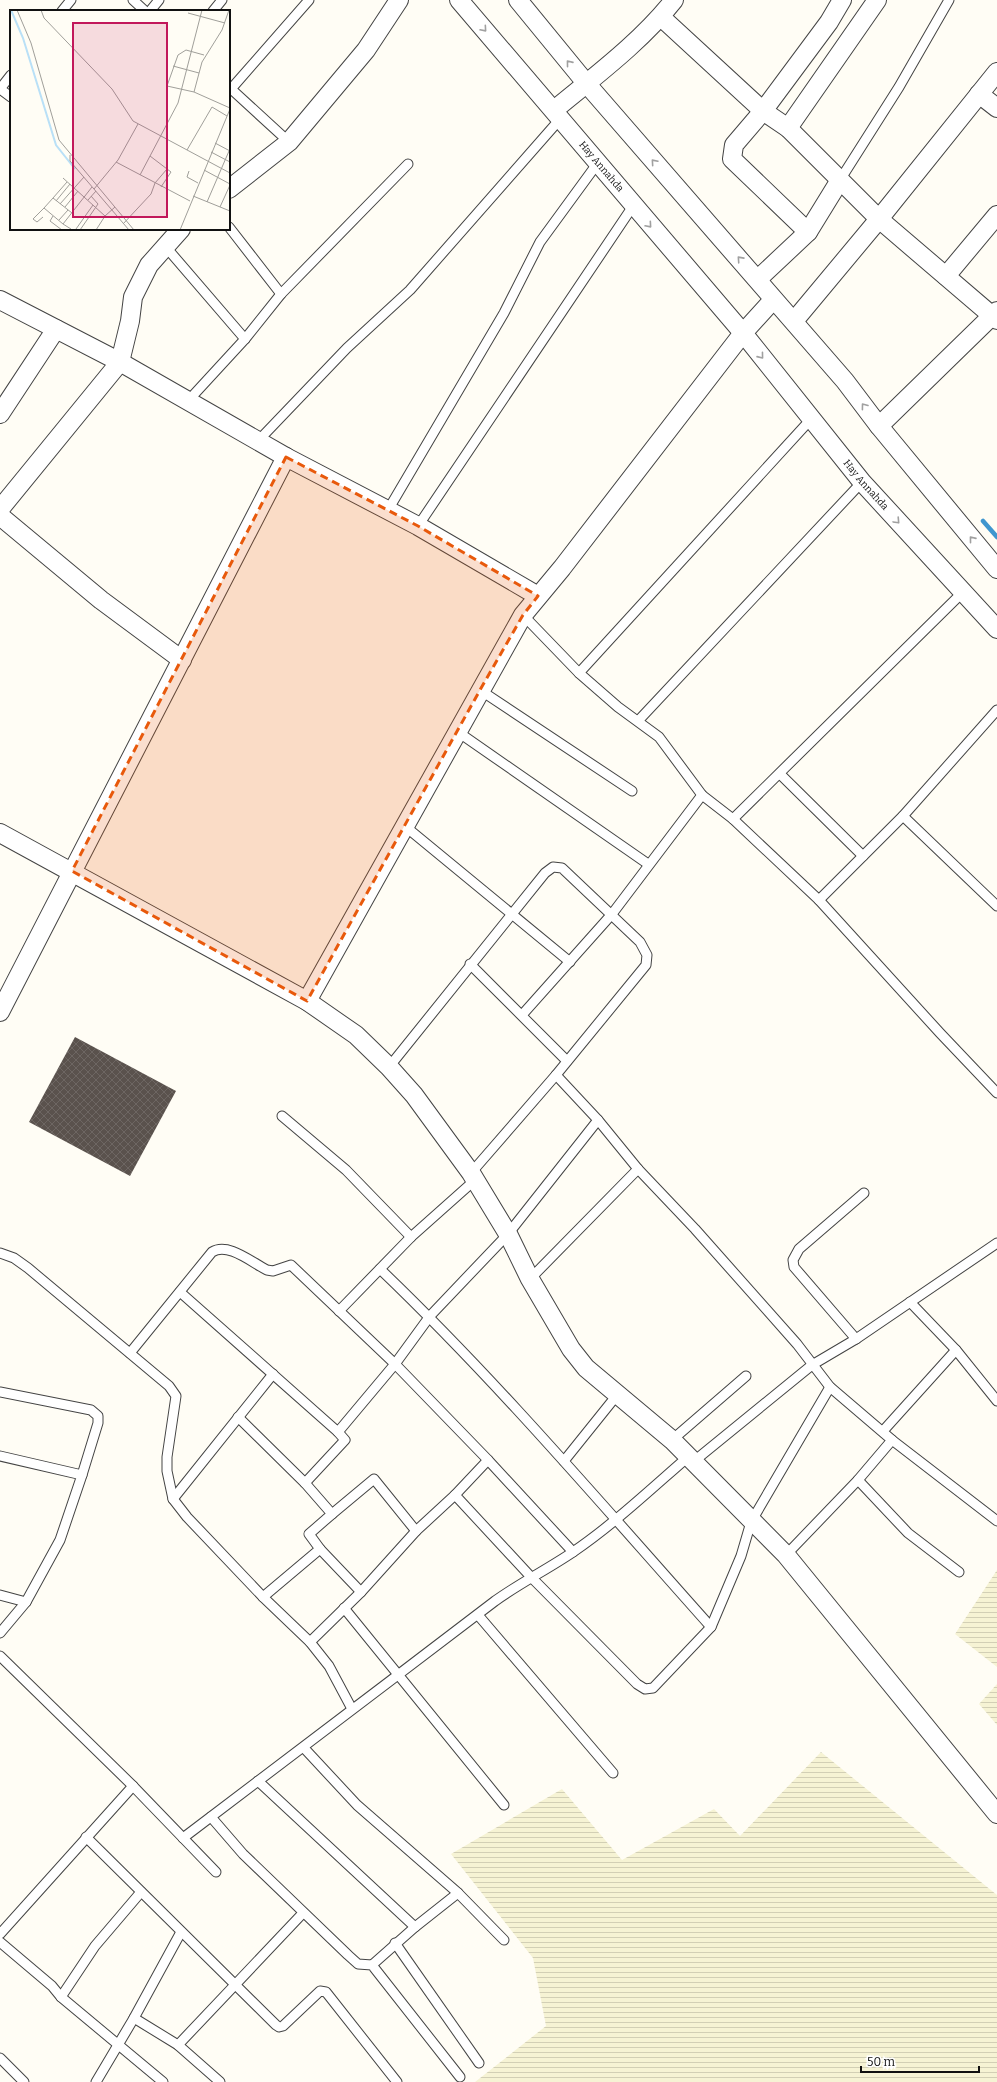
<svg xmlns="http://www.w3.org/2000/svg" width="997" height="2082" font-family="Bitter,serif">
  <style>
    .farmland { fill: url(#farmland-rules) }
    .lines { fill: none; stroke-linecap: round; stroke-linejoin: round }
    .stream { stroke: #3f96cf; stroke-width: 4.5 }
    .building { fill: url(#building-cross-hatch) }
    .service-casing { stroke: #444; stroke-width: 11 }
    .minor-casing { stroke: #444; stroke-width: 20 }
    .service { stroke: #fff; stroke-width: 9 }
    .minor { stroke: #fff; stroke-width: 18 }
    .oneway { stroke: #a0a0a0 }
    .marked { fill: #e8590c; fill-opacity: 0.2; stroke: #e8590c; stroke-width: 3; stroke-dasharray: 8 5; stroke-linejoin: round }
    .labels { text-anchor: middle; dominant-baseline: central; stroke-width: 4; stroke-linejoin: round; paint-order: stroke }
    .street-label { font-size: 10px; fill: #111; stroke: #fff }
    .inset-river { fill: none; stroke: #b9e0f7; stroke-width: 2 }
    .inset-road { fill: none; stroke: #a09f9a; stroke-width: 1 }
    .view { fill: #c2185b; fill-opacity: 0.15; stroke: #c2185b; stroke-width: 2 }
    .inset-edge { fill: none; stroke: #111; stroke-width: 2 }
  </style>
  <defs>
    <pattern id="farmland-rules" width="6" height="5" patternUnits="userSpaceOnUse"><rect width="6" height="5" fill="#f6f3d4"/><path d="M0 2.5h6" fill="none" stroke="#d2cfb5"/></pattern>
    <pattern id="building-cross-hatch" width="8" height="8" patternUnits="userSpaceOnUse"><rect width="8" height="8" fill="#5a524d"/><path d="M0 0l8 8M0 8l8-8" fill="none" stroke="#6d6662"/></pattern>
  </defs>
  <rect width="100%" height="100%" fill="#fffdf5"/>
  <!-- farmland -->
  <g class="farmland">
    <polygon points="997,1570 997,1667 955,1634"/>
    <polygon points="997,1684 997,1725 979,1704"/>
    <polygon points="821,1752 997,1895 997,2082 475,2082 546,2026 533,1958 451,1854 562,1789 622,1860 714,1809 740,1836"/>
  </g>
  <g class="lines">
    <!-- stream -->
    <polyline class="stream" points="983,521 997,537"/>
  </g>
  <!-- building -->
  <polygon class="building" points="75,1037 176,1091 130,1176 29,1122"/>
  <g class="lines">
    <defs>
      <g id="service">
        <polyline points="133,0 145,11"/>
        <polyline points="62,11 71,0"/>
        <polyline points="150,11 159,0"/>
        <polyline points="213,11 222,0"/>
        <polyline points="229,87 289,142"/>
        <polyline points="0,89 11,75"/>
        <polyline points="0,89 11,97"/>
        <polyline points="231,89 309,0"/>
        <polyline points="840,180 899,87 949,0"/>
        <polyline points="229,227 281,294"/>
        <polyline points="165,246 245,339"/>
        <polyline points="187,402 245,339 281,294 408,164"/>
        <polyline points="258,441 347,348 410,290 561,118"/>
        <polyline points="388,510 504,313 540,242 597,164"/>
        <polyline points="418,526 633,206"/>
        <polyline points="523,615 579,673 618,707 659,737 702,795 733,819 819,900 903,816 997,710"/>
        <polyline points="579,673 812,418"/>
        <polyline points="480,690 632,791"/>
        <polyline points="638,721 862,482"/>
        <polyline points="458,732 648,864"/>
        <polyline points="780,774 863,856"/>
        <polyline points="903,816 997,906"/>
        <polyline points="733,819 963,592"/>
        <polyline points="406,827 570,962"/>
        <polyline points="819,900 940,1033 997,1093"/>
        <polyline points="470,964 567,1061"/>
        <polyline points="522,1015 612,914 702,795"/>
        <polyline points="389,1067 545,873 553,867 562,868 640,942 647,955 646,965 556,1075"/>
        <polyline points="282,1116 346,1170 411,1237"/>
        <polyline points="471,1173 556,1075 598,1120 638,1169 695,1229 797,1344 830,1387 892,1440 858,1480 786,1555"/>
        <polyline points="0,1253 14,1258 28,1268 169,1386 176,1396 167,1457 167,1471 173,1499 187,1517 263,1597 310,1642 329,1666 352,1709"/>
        <path d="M380 1269C498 1382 603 1506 711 1627"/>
        <polyline points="530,1279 638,1169"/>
        <polyline points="180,1292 338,1432 395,1364 430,1316 508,1234 598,1120"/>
        <polyline points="910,1302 956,1350 997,1401"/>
        <polyline points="339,1311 411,1237 475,1180"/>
        <polyline points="856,1339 794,1267 793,1260 799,1249 864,1193"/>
        <path d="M130 1353 212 1252C228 1242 251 1262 267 1270L273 1271 291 1265 395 1364 488 1460 573 1552"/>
        <polyline points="0,1392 91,1410 98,1416 98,1423 82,1475"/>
        <polyline points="238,1417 305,1483 345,1440 338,1432"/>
        <polyline points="883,1431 956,1350"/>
        <polyline points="672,1440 746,1376"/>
        <polyline points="892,1440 997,1521"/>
        <polyline points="0,1456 82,1475 60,1540 26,1602 0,1633"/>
        <polyline points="488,1460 455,1495 531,1577 637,1684 645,1689 653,1688 711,1627 741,1556 751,1522 830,1387"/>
        <polyline points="564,1461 617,1395"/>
        <polyline points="693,1462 812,1365 856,1339 997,1243"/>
        <polyline points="858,1480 908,1533 959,1572"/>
        <polyline points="173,1499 273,1374"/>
        <polyline points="332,1514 374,1479 416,1531"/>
        <polyline points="320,1549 361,1592"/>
        <polyline points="0,1595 26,1602"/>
        <polyline points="263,1597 320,1549 309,1534 332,1514 305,1483"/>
        <polyline points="344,1608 504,1805"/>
        <polyline points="478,1615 613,1773"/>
        <polyline points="310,1642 361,1592 416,1531 455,1495"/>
        <polyline points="0,1656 133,1786 0,1934"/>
        <polyline points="304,1748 357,1805 458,1893 504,1940"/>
        <polyline points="258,1781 415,1927"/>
        <polyline points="133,1786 216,1872"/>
        <polyline points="211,1817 243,1854 348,1955 358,1964 372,1965 460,2077"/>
        <polyline points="86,1837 276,2025 279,2027 283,2026 320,1991 326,1992 397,2082"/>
        <path d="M183 1838C287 1760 391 1680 495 1601 520 1583 548 1569 573 1552 614 1524 651 1489 689 1456"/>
        <polyline points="0,1942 52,1986 61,1997 163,2082"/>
        <polyline points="395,1943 479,2063"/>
        <polyline points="372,1965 415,1927 458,1893"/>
        <polyline points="61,1997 95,1946 141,1892"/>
        <polyline points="134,2018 178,2045 220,2082"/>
        <polyline points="178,2045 303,1913"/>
        <polyline points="0,2058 24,2082"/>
        <polyline points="96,2082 134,2018 181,1932"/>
      </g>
      <g id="minor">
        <path id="s1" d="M459 0 743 333 862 482 997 629"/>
        <polyline points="518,0 586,83 845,381 879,426 997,569"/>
        <polyline points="661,17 763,111 788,128 879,219 997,320"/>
        <polyline points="979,94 997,108"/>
        <path d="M554 110C595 76 641 42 674 0"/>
        <polyline points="788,128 877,0"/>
        <polyline points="229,189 289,142 366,50 399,0"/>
        <polyline points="808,232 732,159 734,145 763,111 829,22 842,0"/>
        <polyline points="946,276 997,215"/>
        <polyline points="758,279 808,232 840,180"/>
        <polyline points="0,300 120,362 286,457 418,526 538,596"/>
        <polyline points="794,321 879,219 997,72"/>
        <polyline points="0,414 56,329"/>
        <polyline points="879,426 997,311"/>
        <polyline points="0,509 120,362 130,321 133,297 149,265 181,229"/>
        <polyline points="0,516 101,600 182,660"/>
        <polyline points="0,833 307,1001 356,1035 389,1067 414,1095 471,1173 508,1234 530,1279 571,1349 586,1368 672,1440 786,1555 997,1814"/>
        <polyline points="307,1001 523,615 562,568 743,333 773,300"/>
        <polyline points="0,1012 286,457"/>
      </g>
    </defs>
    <!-- service casing -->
    <use href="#service" class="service-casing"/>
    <!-- minor casing -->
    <use href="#minor" class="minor-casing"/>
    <!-- service -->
    <use href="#service" class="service"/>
    <!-- minor -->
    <use href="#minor" class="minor"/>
  </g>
  <!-- one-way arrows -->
  <defs><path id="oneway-chevron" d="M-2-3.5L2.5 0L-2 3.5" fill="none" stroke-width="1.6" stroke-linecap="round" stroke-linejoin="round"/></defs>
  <g class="oneway">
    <use href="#oneway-chevron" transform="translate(484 29) rotate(49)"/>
    <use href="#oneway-chevron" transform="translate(569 63) rotate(-129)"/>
    <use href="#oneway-chevron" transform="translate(654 162) rotate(-131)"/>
    <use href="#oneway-chevron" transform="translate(649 225) rotate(49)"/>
    <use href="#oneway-chevron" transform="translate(740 259) rotate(-132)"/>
    <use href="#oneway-chevron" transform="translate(761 356) rotate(51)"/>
    <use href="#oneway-chevron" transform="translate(864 406) rotate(-127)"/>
    <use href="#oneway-chevron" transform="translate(897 521) rotate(47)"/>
    <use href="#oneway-chevron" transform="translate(972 539) rotate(-129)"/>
  </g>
  <!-- marked area -->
  <path class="marked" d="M286 457 418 526 538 596 523 615 480 690 307 1001 72 871Z"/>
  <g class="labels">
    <!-- street labels -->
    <g class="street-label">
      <text stroke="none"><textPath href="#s1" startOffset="219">Hay Annahda</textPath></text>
      <text stroke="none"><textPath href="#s1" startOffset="633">Hay Annahda</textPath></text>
    </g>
  </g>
  <!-- overview -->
  <g transform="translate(10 10)">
    <rect width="220" height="220" fill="#fffdf5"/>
    <path class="inset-river" d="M1 0 13 28 46 135 65 159"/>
    <path class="inset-road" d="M7 0 21 33 49 130 124 220M31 0 34 8 102 79 123 111 220 163M178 3 215 13M194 45 176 40 168 45 157 76 184 82 220 98M192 52 212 20 219 0M163 56 189 63M184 82 192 52M205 133 220 141M177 140 202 97 217 106M201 142 220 152M60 145V151L119 220M140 146 161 162 151 177M106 152 180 191M194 160 220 174M179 161 177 167 188 173M130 165 168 93 192 0M53 168 95 206M57 172 43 188 62 203M84 179 108 150 128 114M183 186 220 201M43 188 34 198 53 214M78 190 86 181M46 191 60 174M197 192 219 141M50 194 74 167M55 197 68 181M210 197 220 175M43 206 40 211 52 220M33 207 27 212 23 209 34 198M49 210 58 200M113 214 141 184 145 173 157 159M61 219 53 214 82 177M66 219 83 195M70 220 88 194 81 186M86 220 95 206 105 197M170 220 220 99"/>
    <path class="view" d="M63 13H157V207H63Z"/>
    <rect width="220" height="220" class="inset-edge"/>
  </g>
  <!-- scale -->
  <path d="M861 2066v6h118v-6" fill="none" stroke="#111111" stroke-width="2"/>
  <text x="867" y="2066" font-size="12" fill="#111111" stroke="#ffffff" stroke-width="3" paint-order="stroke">50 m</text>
</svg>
